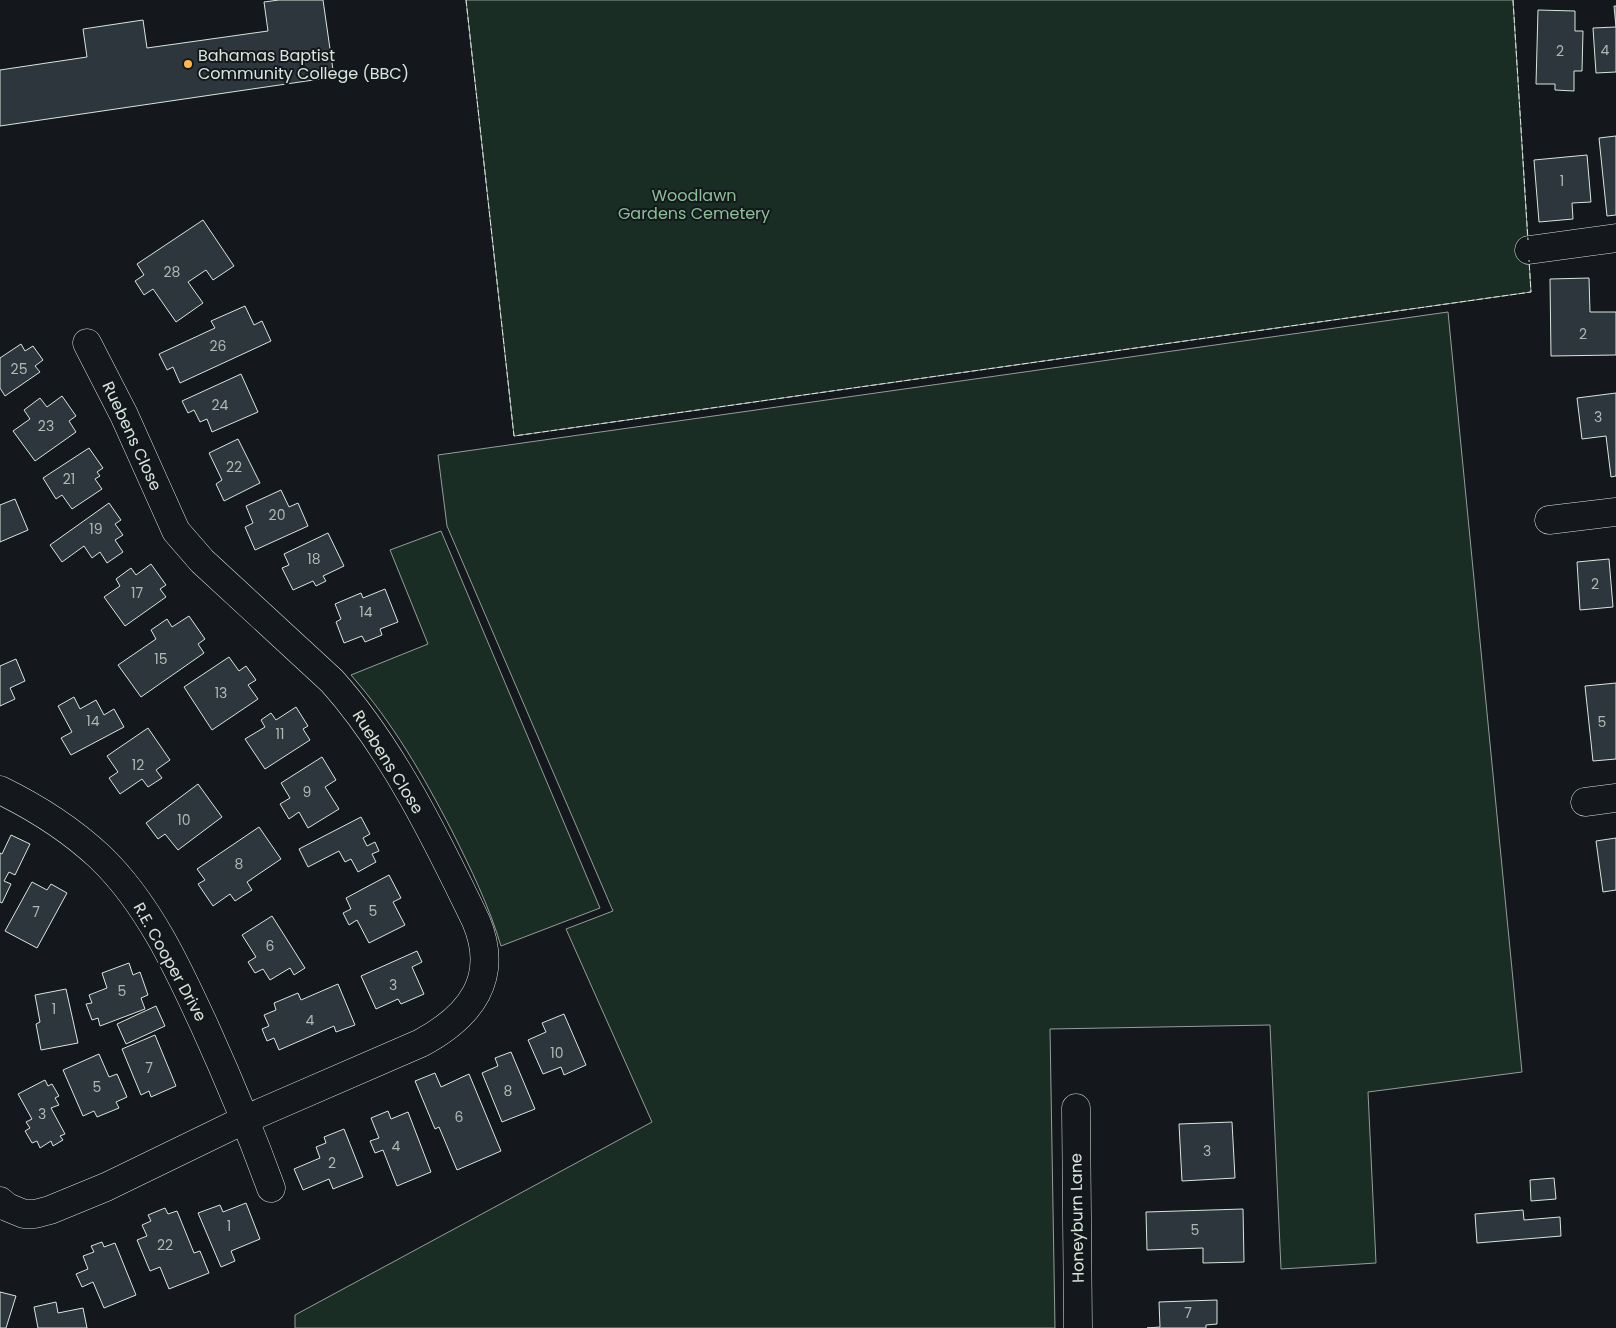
<svg xmlns="http://www.w3.org/2000/svg" width="1616" height="1328" font-family="Poppins,sans-serif">
  <style>
    .green { fill: #1a2d24; stroke: #939e99 }
    .building { fill: #2c363c; stroke: #d8e6dc }
    .lines { fill: none; stroke-linecap: round; stroke-linejoin: round }
    .minor-casing { stroke: #d8e6dc; stroke-width: 29 }
    .minor { stroke: #14181c; stroke-width: 28 }
    .fence { stroke: #d8e6dc; stroke-width: 1; stroke-dasharray: 6 2.5; stroke-linecap: butt }
    .poi-dot { fill: #ffb74d; stroke: #14181c; stroke-width: 2 }
    .labels { text-anchor: middle; dominant-baseline: central; stroke-width: 4; stroke-linejoin: round; paint-order: stroke }
    .number-label { font-size: 14px; fill: #adbab4 }
    .poi-label { font-size: 16px; fill: #d8e6dc; stroke: #14181c; text-anchor: start }
    .park-label { font-size: 16px; fill: #8ac095; stroke: #14181c }
    .street-label { font-size: 16px; fill: #d8e6dc; stroke: #14181c }
  </style>
  <rect width="100%" height="100%" fill="#14181c"/>
  <!-- green -->
  <g class="green">
    <polygon points="466,0 1513,0 1531,292 514,436"/>
    <polygon points="1448,312 1522,1072 1368,1092 1376,1263 1281,1269 1270,1025 1050,1029 1055,1328 295,1328 295,1315 652,1122 566,929 613,911 447,526 438,455"/>
    <path d="M441 531 600 908 501 946C489 906 471 869 452 831 423 775 393 723 351 675L428 644 390 550Z"/>
  </g>
  <!-- building -->
  <g class="building">
    <polygon points="279,0 323,0 334,77 0,126 0,70 87,57 83,29 143,20 147,48 268,31 264,2"/>
    <polygon points="1614,6 1616,6 1616,72 1596,73 1593,28 1616,27"/>
    <polygon points="1538,10 1575,11 1575,31 1583,31 1582,71 1574,71 1574,91 1555,90 1555,84 1536,84"/>
    <polygon points="1616,136 1616,215 1607,216 1599,138"/>
    <polygon points="1587,155 1591,202 1572,203 1573,219 1539,222 1534,160"/>
    <polygon points="203,220 234,266 213,280 206,270 188,282 203,303 176,322 153,289 144,295 135,281 144,275 137,264"/>
    <polygon points="1589,278 1590,312 1616,312 1616,355 1551,356 1550,279"/>
    <polygon points="245,306 254,325 262,321 271,341 180,383 173,367 167,370 159,354 215,328 211,321"/>
    <polygon points="21,344 25,351 33,346 43,360 35,366 40,372 5,396 0,388 0,358"/>
    <polygon points="241,374 258,412 212,432 207,419 200,422 194,410 188,413 182,401"/>
    <polygon points="1616,393 1616,476 1611,477 1606,436 1582,439 1577,398"/>
    <polygon points="62,396 76,416 69,421 76,432 35,461 13,431 30,419 24,410 40,398 47,407"/>
    <polygon points="238,439 260,483 224,501 216,484 222,480 209,453"/>
    <polygon points="89,448 103,468 97,472 100,476 95,479 102,489 72,509 62,495 56,499 43,478"/>
    <polygon points="281,490 289,507 298,503 308,526 255,550 245,527 253,523 246,506"/>
    <polygon points="15,499 28,530 0,542 0,505"/>
    <polygon points="109,503 121,520 115,524 123,535 115,540 123,552 107,563 100,552 92,558 84,546 62,562 50,545"/>
    <polygon points="328,533 344,566 323,576 326,581 316,586 313,581 293,590 282,568 289,565 284,554"/>
    <polygon points="1609,559 1613,607 1580,610 1577,562"/>
    <polygon points="151,564 166,585 160,589 166,597 125,626 104,597 120,586 116,579 131,568 136,575"/>
    <polygon points="385,589 398,622 380,629 382,635 365,642 362,636 344,643 336,622 341,619 335,604 361,593 363,598"/>
    <polygon points="189,616 205,639 198,644 204,653 141,697 118,665 156,639 151,630 167,619 172,627"/>
    <polygon points="229,657 239,671 246,666 256,680 248,685 258,699 212,730 184,687"/>
    <polygon points="16,659 25,681 10,688 15,699 0,706 0,666"/>
    <polygon points="1616,683 1616,759 1593,761 1585,686"/>
    <polygon points="74,697 80,709 96,700 104,715 114,709 124,727 71,755 61,738 72,732 58,706"/>
    <polygon points="296,707 308,726 303,729 310,740 265,769 245,739 265,727 261,720 271,713 276,720"/>
    <polygon points="148,728 170,760 156,770 162,778 148,787 142,779 120,794 109,778 118,772 107,756"/>
    <polygon points="322,757 336,780 325,787 339,809 308,828 299,812 289,819 280,804 290,798 281,783"/>
    <polygon points="198,784 222,817 178,850 165,834 158,839 146,823"/>
    <polygon points="361,817 370,834 363,838 367,846 375,842 379,851 372,854 376,862 358,872 351,859 345,862 339,851 308,867 299,849"/>
    <polygon points="259,827 281,859 247,882 252,890 235,901 230,894 213,906 198,884 205,880 197,869"/>
    <polygon points="11,835 30,844 15,875 9,872 4,881 11,884 2,903 0,902 0,853 2,854"/>
    <polygon points="1616,838 1616,890 1603,892 1596,841"/>
    <polygon points="389,875 401,898 393,902 405,925 369,943 357,920 349,925 343,913 351,909 346,898"/>
    <polygon points="32,882 47,890 51,884 67,893 37,948 5,931"/>
    <polygon points="272,916 305,968 294,975 290,968 270,980 263,969 255,973 248,962 256,957 242,935"/>
    <polygon points="417,951 422,962 412,967 424,994 401,1004 398,999 376,1009 361,976"/>
    <polygon points="129,963 133,975 140,972 148,995 141,998 145,1009 100,1026 98,1018 92,1020 86,1004 92,1003 89,995 107,988 102,973"/>
    <polygon points="338,984 355,1025 336,1032 334,1026 279,1050 274,1038 267,1041 262,1029 269,1026 264,1015 276,1010 274,1003 298,993 301,1000"/>
    <polygon points="66,989 78,1043 41,1050 36,1024 40,1022 35,995"/>
    <polygon points="156,1006 165,1026 126,1044 117,1024"/>
    <polygon points="564,1014 586,1065 564,1075 561,1067 543,1074 528,1040 546,1032 542,1023"/>
    <polygon points="155,1035 176,1086 151,1097 149,1091 141,1095 122,1049"/>
    <polygon points="511,1052 535,1109 502,1122 482,1073 498,1066 495,1058"/>
    <polygon points="99,1054 109,1077 117,1074 127,1097 116,1102 119,1108 97,1117 94,1111 83,1116 63,1070"/>
    <polygon points="435,1073 441,1087 469,1074 501,1151 457,1170 439,1127 435,1129 415,1081"/>
    <polygon points="45,1080 48,1086 52,1084 59,1096 55,1098 59,1105 51,1108 65,1134 60,1136 63,1140 53,1146 51,1141 40,1148 37,1141 32,1143 25,1131 30,1128 26,1122 32,1119 18,1094"/>
    <polygon points="388,1111 391,1119 408,1112 431,1172 397,1186 383,1150 375,1153 370,1141 379,1138 371,1118"/>
    <polygon points="1232,1122 1235,1178 1182,1181 1179,1124"/>
    <polygon points="344,1129 363,1177 333,1189 329,1179 303,1190 294,1169 320,1158 316,1147 326,1143 324,1137"/>
    <polygon points="1554,1178 1556,1199 1531,1201 1530,1180"/>
    <polygon points="246,1203 260,1239 231,1251 235,1261 221,1267 198,1213 220,1205 223,1212"/>
    <polygon points="165,1208 168,1214 177,1211 194,1253 200,1251 209,1273 169,1289 160,1267 150,1271 137,1240 147,1236 142,1225 151,1221 148,1215"/>
    <polygon points="1243,1209 1244,1262 1203,1263 1203,1248 1147,1250 1146,1212"/>
    <polygon points="1523,1210 1524,1220 1560,1217 1561,1236 1477,1243 1475,1214"/>
    <polygon points="102,1242 104,1247 115,1243 136,1295 104,1308 93,1282 82,1287 76,1274 88,1269 83,1256 94,1252 91,1246"/>
    <polygon points="0,1292 16,1296 6,1328 0,1328"/>
    <polygon points="1217,1300 1217,1324 1206,1325 1206,1328 1147,1328 1160,1327 1159,1302"/>
    <polygon points="56,1302 58,1313 83,1308 87,1328 38,1328 34,1307"/>
  </g>
  <g class="lines">
    <defs>
      <g id="minor">
        <polyline points="1529,250 1616,238"/>
        <polyline points="1549,520 1616,512"/>
        <path d="M0 790C37 808 70 829 100 857 148 903 178 968 205 1027 229 1080 251 1133 271 1188"/>
        <polyline points="1585,802 1616,798"/>
        <polyline points="1076,1108 1078,1328"/>
        <path d="M0 1201 7 1207 24 1214H35L50 1210 106 1187 246 1119 421 1043C471 1016 500 978 476 921 437 840 392 748 332 681L202 561 176 531 124 415 87 343"/>
      </g>
    </defs>
    <!-- minor casing -->
    <use href="#minor" class="minor-casing"/>
    <!-- minor -->
    <use href="#minor" class="minor"/>
    <!-- fence -->
    <g class="fence">
      <polyline points="466,0 514,436 1531,292 1529,260"/>
      <polyline points="1513,0 1528,240"/>
    </g>
  </g>
  <!-- markers -->
  <circle class="poi-dot" cx="188" cy="64" r="5"/>
  <g class="labels">
    <!-- number labels -->
    <g class="number-label">
      <text x="1605" y="50">4</text>
      <text x="1560" y="51">2</text>
      <text x="1562" y="181">1</text>
      <text x="172" y="272">28</text>
      <text x="1583" y="334">2</text>
      <text x="218" y="346">26</text>
      <text x="19" y="369">25</text>
      <text x="220" y="405">24</text>
      <text x="1598" y="417">3</text>
      <text x="46" y="426">23</text>
      <text x="234" y="467">22</text>
      <text x="69" y="479">21</text>
      <text x="277" y="515">20</text>
      <text x="96" y="529">19</text>
      <text x="314" y="559">18</text>
      <text x="1595" y="584">2</text>
      <text x="137" y="593">17</text>
      <text x="366" y="612">14</text>
      <text x="161" y="659">15</text>
      <text x="221" y="693">13</text>
      <text x="93" y="721">14</text>
      <text x="1602" y="722">5</text>
      <text x="280" y="734">11</text>
      <text x="138" y="765">12</text>
      <text x="307" y="792">9</text>
      <text x="184" y="820">10</text>
      <text x="239" y="864">8</text>
      <text x="373" y="911">5</text>
      <text x="36" y="912">7</text>
      <text x="270" y="946">6</text>
      <text x="393" y="985">3</text>
      <text x="122" y="991">5</text>
      <text x="54" y="1009">1</text>
      <text x="310" y="1020">4</text>
      <text x="557" y="1053">10</text>
      <text x="149" y="1068">7</text>
      <text x="97" y="1087">5</text>
      <text x="508" y="1091">8</text>
      <text x="42" y="1114">3</text>
      <text x="459" y="1117">6</text>
      <text x="396" y="1146">4</text>
      <text x="1207" y="1151">3</text>
      <text x="332" y="1163">2</text>
      <text x="229" y="1226">1</text>
      <text x="1195" y="1230">5</text>
      <text x="165" y="1245">22</text>
      <text x="1188" y="1313">7</text>
    </g>
    <!-- poi labels -->
    <g class="poi-label">
      <text x="198" y="55">Bahamas Baptist<tspan x="198" dy="18">Community College (BBC)</tspan></text>
    </g>
    <!-- park labels -->
    <g class="park-label">
      <text x="694" y="195">Woodlawn<tspan x="694" dy="18">Gardens Cemetery</tspan></text>
    </g>
    <!-- street labels -->
    <g class="street-label">
      <text transform="translate(132 436) rotate(65)">Ruebens Close</text>
      <text transform="translate(388 762) rotate(58)">Ruebens Close</text>
      <text transform="translate(170 962) rotate(61)">R.E. Cooper Drive</text>
      <text transform="translate(1077 1218) rotate(-91)">Honeyburn Lane</text>
    </g>
  </g>
</svg>
